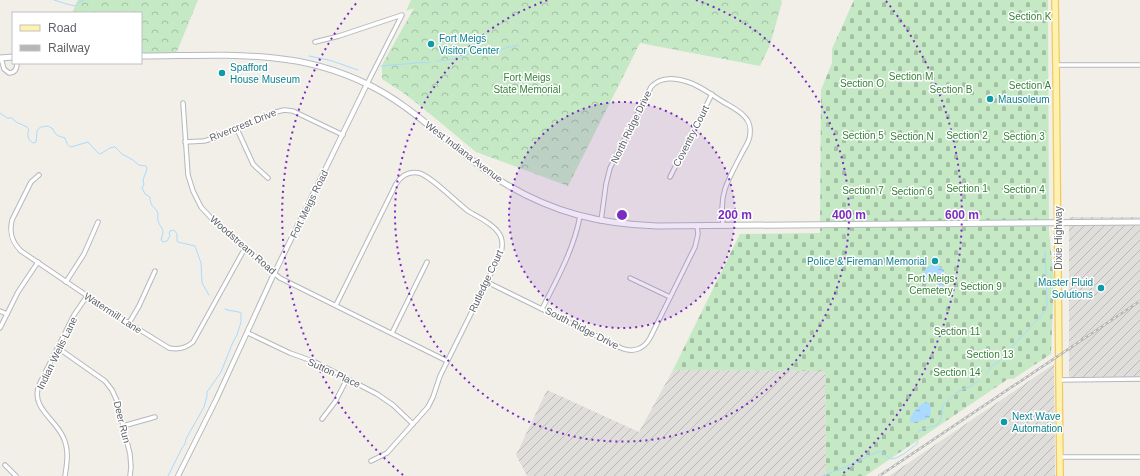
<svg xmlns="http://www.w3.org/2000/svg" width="1140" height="476" font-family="Helvetica,sans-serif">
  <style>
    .industrial { fill: url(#industrial-furrows) }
    .forest { fill: url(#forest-crowns) }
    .cemetery { fill: url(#cemetery-stones) }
    .water { fill: url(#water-ripples) }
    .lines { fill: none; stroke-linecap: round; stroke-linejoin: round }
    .stream { stroke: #aadaff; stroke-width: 1 }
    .minor-casing { stroke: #b5b8bc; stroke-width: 5.5 }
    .tertiary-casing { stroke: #b5b8bc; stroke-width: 6 }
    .secondary-casing { stroke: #b6babf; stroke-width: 7 }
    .primary-casing { stroke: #f2c960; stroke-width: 8 }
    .minor { stroke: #fff; stroke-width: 3.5 }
    .tertiary { stroke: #fff; stroke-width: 4 }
    .secondary { stroke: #fff; stroke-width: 5 }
    .primary { stroke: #fff2af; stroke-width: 5.5 }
    .rail-casing { stroke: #b6b7b8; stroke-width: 2.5 }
    .rail { stroke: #fff; stroke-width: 1; stroke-dasharray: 3; stroke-linecap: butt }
    .ring { fill: none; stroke: #7b2cbf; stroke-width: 2; stroke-dasharray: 2 4 }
    .culture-dot { fill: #0f9aa8; stroke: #fff; stroke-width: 1.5 }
    .labels { text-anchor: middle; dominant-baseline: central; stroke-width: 3; stroke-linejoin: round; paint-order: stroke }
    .park-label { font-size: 10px; fill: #348238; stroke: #fff }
    .culture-label { font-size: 10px; fill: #0d838f; stroke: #fff; text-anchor: start }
    .street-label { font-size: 10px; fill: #5f6368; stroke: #fff }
    .centre { fill: #7b2cbf; stroke: #fff; stroke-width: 2 }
    .ring-label { font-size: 12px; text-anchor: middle; font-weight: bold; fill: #7b2cbf; stroke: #fff; stroke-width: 3; stroke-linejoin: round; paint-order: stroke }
  </style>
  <defs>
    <pattern id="industrial-furrows" width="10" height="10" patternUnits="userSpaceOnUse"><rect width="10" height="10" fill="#e0deda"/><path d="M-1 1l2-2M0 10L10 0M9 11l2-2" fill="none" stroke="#b9b8b5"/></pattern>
    <pattern id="forest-crowns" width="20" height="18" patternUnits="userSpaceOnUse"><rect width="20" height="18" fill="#c5e8c5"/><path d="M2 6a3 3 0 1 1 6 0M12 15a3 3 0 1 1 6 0" fill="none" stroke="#a3c0a4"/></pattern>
    <pattern id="cemetery-stones" width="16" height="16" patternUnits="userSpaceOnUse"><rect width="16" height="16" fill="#c5e8c5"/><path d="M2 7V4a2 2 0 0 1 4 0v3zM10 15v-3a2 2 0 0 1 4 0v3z" fill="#a3c0a4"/></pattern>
    <pattern id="water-ripples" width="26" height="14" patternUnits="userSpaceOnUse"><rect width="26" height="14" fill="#aadaff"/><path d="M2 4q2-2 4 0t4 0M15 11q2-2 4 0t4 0" fill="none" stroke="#8eb4d2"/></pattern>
  </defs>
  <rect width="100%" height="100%" fill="#f1efe8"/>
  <!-- industrial -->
  <g class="industrial">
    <rect x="1069" y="217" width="71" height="165"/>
    <polygon points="1054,364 1055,476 889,476"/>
    <polygon points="673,370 825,371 826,476 527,476 516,455 547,390 639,432"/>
  </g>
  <!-- forest -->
  <g class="forest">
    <polygon points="78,0 198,0 175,56 141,56 141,13 72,13"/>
    <polygon points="411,0 781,0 782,2 770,45 760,66 640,43 568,186 476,152 418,104 402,92 382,79 382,65 414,8 406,11"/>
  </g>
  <!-- cemetery -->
  <polygon class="cemetery" points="854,0 1048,0 1049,232 1054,279 1051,354 1013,379 1008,379 865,476 826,476 825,371 673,370 740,234 820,233 821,90 832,63 832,49"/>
  <!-- water -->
  <g class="water">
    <path d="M931 265 939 266 944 270C945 277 945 285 941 290L940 289 938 283C935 282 931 283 928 282 918 279 924 268 931 265Z"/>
    <path d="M925 402 929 403 931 408 930 417C925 420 916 423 910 422 910 414 918 406 925 402Z"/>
  </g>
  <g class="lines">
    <!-- stream -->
    <g class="stream">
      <path d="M54 0C61 2 69 5 75 6L79 2 84 0"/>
      <polyline points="309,56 329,60 358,70"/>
      <polyline points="437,61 455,59 469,54 494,51 518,45"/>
      <polyline points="381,66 429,62"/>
      <path d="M0 113 7 118H12L16 122 27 127 29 130C26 135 29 142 34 143L36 142C38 131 34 127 48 126L53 129C55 136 59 136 65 138 66 142 67 145 71 147L88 142 98 153 100 154C106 151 109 147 115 147L122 154 133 160 139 165 146 166 147 169 143 180 144 184 142 188 145 194 150 197C150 205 153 206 157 211 159 215 157 218 158 221 162 231 165 228 161 240L163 242 167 241 170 236 169 234 170 231 174 230 177 234V241L178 242 195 246 201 263 202 283 209 295"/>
      <polyline points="986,374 993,365 997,363 1041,316 1046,309 1047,304 1045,251"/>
      <path d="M918 432C925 425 938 430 941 418 943 413 941 409 943 405L959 391 971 386 980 380"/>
      <path d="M168 476 182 448 185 444 186 439 191 430 204 407 207 396V392L221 372 233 342 237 335 241 322V313C236 310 230 312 225 309"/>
      <path d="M822 476 843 468 879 451C884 452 885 455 889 458 896 462 911 448 917 444L918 441"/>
    </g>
    <defs>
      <g id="minor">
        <polyline points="315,42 339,36 402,15 367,84"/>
        <path d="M1 58 4 69 9 73C15 73 17 69 17 63"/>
        <polyline points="1056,65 1140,65"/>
        <polyline points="183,103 188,175 193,191 201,207 213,220 270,270 280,278 447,361"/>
        <polyline points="237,129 253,164 257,168 268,178"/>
        <polyline points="185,142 204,141 218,137 276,112 284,110 293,111 343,135"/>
        <path d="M39 175 31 182 12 220C9 233 12 242 21 251L111 312 169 348C178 350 186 348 193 342L245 248"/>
        <polyline points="670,177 712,94"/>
        <path d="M601 221 606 184 610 168 651 87C661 76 675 78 688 82 701 86 713 96 725 103 732 107 740 111 745 117 749 121 751 128 750 134 750 141 745 147 742 153 736 165 729 177 725 189 721 201 722 213 723 226"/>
        <polyline points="630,278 670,297"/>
        <polyline points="66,282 84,254 98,222"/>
        <path d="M487 282 621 348C633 353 644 349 650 338L695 247 698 234 697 226"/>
        <path d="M336 305 396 184C401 176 409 171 419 173 431 176 456 202 468 211 478 217 492 223 498 232 503 238 503 245 501 253L440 376 433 397 428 407 387 453 371 461"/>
        <path d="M542 309C557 279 574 249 580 216"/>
        <polyline points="0,311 7,314"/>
        <polyline points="129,323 139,306 155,271"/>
        <polyline points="0,328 18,292 38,262"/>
        <polyline points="248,333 290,353 315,362 377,394 393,405 413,424"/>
        <polyline points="392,333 427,262"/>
        <polyline points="58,348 105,381 112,390 117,401 130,454 131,467 130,476"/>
        <polyline points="1059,380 1140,379"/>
        <polyline points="322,419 335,402 347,379"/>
        <polyline points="123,426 155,417"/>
        <polyline points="1060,457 1140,457"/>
        <polyline points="5,465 16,476"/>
        <path d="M65 476C67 463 69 451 64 439 57 420 30 408 39 385L74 315 87 296"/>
      </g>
      <polyline id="tertiary" points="178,476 216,400 272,278 367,84"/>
      <g id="secondary">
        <path d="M141 56C185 56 230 53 274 58 306 61 338 70 367 84 401 100 429 126 458 149 473 161 488 173 504 183 554 213 600 224 657 226L1140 222"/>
        <polyline points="0,58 13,57"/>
      </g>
      <polyline id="primary" points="1055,0 1056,65 1060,476"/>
    </defs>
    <!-- minor casing -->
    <use href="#minor" class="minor-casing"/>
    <!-- tertiary casing -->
    <use href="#tertiary" class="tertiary-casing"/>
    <!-- secondary casing -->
    <use href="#secondary" class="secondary-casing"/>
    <!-- primary casing -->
    <use href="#primary" class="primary-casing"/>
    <!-- minor -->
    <use href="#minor" class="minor"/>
    <!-- tertiary -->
    <use href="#tertiary" class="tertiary"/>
    <!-- secondary -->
    <use href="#secondary" class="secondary"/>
    <!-- primary -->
    <use href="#primary" class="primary"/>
    <defs>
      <polyline id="rail" points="879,476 1140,301"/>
    </defs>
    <!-- rail casing -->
    <use href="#rail" class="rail-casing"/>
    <!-- rail -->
    <use href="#rail" class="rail"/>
  </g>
  <!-- distance rings -->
  <circle cx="622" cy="215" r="113" fill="#7b2cbf" fill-opacity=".12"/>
  <g class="ring">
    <circle cx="622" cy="215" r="113"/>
    <path d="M696 0A227 227 0 1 1 548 0"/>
    <path d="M403 475A340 340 0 0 1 358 1M886 1A340 340 0 0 1 841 475"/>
  </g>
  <!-- markers -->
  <g class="culture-dot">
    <circle cx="431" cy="44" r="4"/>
    <circle cx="222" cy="73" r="4"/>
    <circle cx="990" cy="99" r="4"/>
    <circle cx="935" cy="261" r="4"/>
    <circle cx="1101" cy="288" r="4"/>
    <circle cx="1004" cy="422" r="4"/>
  </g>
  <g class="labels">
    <!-- park labels -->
    <g class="park-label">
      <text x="1030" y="16">Section K</text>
      <text x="911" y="76">Section M</text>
      <text x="527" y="77">Fort Meigs<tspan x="527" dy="12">State Memorial</tspan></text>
      <text x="862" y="83">Section O</text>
      <text x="1030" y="85">Section A</text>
      <text x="951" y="89">Section B</text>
      <text x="863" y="135">Section 5</text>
      <text x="967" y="135">Section 2</text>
      <text x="912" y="136">Section N</text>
      <text x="1024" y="136">Section 3</text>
      <text x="967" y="188">Section 1</text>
      <text x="1024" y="189">Section 4</text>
      <text x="863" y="190">Section 7</text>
      <text x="912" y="191">Section 6</text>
      <text x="931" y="278">Fort Meigs<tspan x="931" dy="12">Cemetery</tspan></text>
      <text x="981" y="286">Section 9</text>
      <text x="957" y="331">Section 11</text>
      <text x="990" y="354">Section 13</text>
      <text x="957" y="372">Section 14</text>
    </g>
    <!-- culture labels -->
    <g class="culture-label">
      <text x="439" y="38">Fort Meigs<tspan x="439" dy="12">Visitor Center</tspan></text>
      <text x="230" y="67">Spafford<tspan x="230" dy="12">House Museum</tspan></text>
      <text x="998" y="99">Mausoleum</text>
      <text x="927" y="261" text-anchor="end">Police &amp; Fireman Memorial</text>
      <text x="1093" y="282" text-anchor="end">Master Fluid<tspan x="1093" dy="12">Solutions</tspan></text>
      <text x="1012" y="416">Next Wave<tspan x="1012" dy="12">Automation</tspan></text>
    </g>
    <!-- street labels -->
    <g class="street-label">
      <text transform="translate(243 125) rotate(-22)">Rivercrest Drive</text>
      <text transform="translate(631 127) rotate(-64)">North Ridge Drive</text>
      <text transform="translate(691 136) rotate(-63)">Coventry Court</text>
      <text transform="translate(464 152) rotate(37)">West Indiana Avenue</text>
      <text transform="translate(309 204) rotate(-64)">Fort Meigs Road</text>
      <text transform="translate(1058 238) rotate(-90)">Dixie Highway</text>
      <text transform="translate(243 245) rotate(41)">Woodstream Road</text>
      <text transform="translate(486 281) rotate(-65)">Rutledge Court</text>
      <text transform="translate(113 313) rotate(33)">Watermill Lane</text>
      <text transform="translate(582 328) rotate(27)">South Ridge Drive</text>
      <text transform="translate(57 353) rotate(-64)">Indian Wells Lane</text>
      <text transform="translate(334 373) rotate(25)">Sutton Place</text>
      <text transform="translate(122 422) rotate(76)">Deer Run</text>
    </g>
  </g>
  <circle cx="622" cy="215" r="6" class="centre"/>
  <g class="ring-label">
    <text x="735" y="219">200 m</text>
    <text x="849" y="219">400 m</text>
    <text x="962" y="219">600 m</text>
  </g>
  <!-- legend -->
  <rect x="12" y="12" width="130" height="52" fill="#ffffff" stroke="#bfc1c3"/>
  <rect x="20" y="25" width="20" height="6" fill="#fff2af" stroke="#bfc1c3"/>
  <text x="48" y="32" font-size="12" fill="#5f6368">Road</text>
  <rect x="20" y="45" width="20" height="6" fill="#b6b7b8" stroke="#bfc1c3"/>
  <text x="48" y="52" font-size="12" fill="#5f6368">Railway</text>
</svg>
